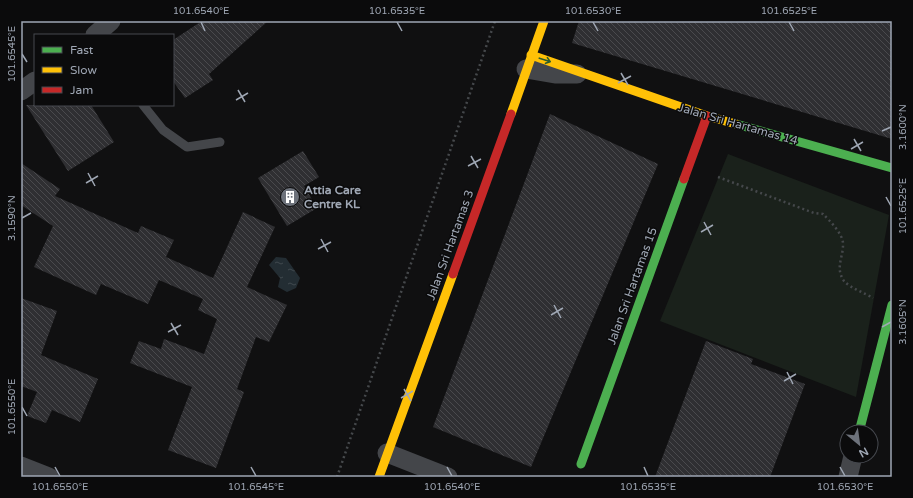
<svg xmlns="http://www.w3.org/2000/svg" width="913" height="498" font-family="'Varela Round',sans-serif">
  <style>
    .park { fill: #1a211b }
    .water { fill: url(#water-ripples) }
    .building { fill: url(#building-back-hatch) }
    .lines { fill: none; stroke-linecap: round; stroke-linejoin: round }
    .path { stroke: #45484b; stroke-width: 2.5; stroke-dasharray: 2 3; stroke-linecap: butt }
    .lane { stroke: #44464a; stroke-width: 9 }
    .street { stroke: #44464a; stroke-width: 19 }
    .fast { stroke: #4caf50; stroke-width: 9 }
    .slow { stroke: #ffc107; stroke-width: 9 }
    .jam { stroke: #c62828; stroke-width: 9 }
    .oneway { stroke: #2c5d2e }
    .ticks { fill: none; stroke: #9fa7b4; stroke-width: 1.5 }
    .labels { text-anchor: middle; dominant-baseline: central; stroke-width: 3; stroke-linejoin: round; paint-order: stroke }
    .street-label { font-size: 12px; fill: #9fa7b4; stroke: #0b0b0c }
    .poi-label { font-size: 12px; font-weight: bold; fill: #9fa7b4; stroke: #0b0b0c; text-anchor: start }
    .neatline { fill: none; stroke: #9fa7b4; stroke-width: 1.5 }
    .ticks-label { font-size: 10px; text-anchor: middle; fill: #9fa7b4 }
  </style>
  <defs>
    <pattern id="water-ripples" width="26" height="14" patternUnits="userSpaceOnUse"><rect width="26" height="14" fill="#232d33"/><path d="M2 4q2-2 4 0t4 0M15 11q2-2 4 0t4 0" fill="none" stroke="#40494e"/></pattern>
    <pattern id="building-back-hatch" width="6" height="6" patternUnits="userSpaceOnUse"><rect width="6" height="6" fill="#2f2f32"/><path d="M-1 5l2 2M0 0l6 6M5-1l2 2" fill="none" stroke="#4a4a4d"/></pattern>
  </defs>
  <rect width="100%" height="100%" fill="#101011"/>
  <!-- park -->
  <polygon class="park" points="728,154 889,215 856,397 660,321"/>
  <!-- water -->
  <polygon class="water" points="276,257 286,258 300,278 296,288 287,292 278,287 280,278 269,265"/>
  <!-- building -->
  <g class="building">
    <polygon points="202,21 268,21 209,74 213,80 185,98 173,81 173,40"/>
    <polygon points="579,21 892,21 892,139 572,43"/>
    <polygon points="26,105 91,105 114,142 68,171"/>
    <polygon points="550,114 658,164 531,467 433,427"/>
    <polygon points="303,151 319,177 304,186 317,208 287,226 258,178"/>
    <polygon points="21,163 60,189 55,196 138,233 141,226 174,240 166,257 213,278 243,212 275,227 247,287 287,305 269,342 256,337 237,389 244,392 216,468 168,450 192,387 130,363 139,341 161,349 164,339 204,354 217,319 198,310 203,299 159,280 148,304 101,284 96,295 34,267 53,226 21,205"/>
    <polygon points="21,298 57,311 41,355 98,379 80,422 52,410 46,423 27,416 37,392 21,386"/>
    <polygon points="706,341 753,359 751,364 805,384 770,477 655,477"/>
  </g>
  <g class="lines">
    <!-- path -->
    <g class="path">
      <path d="M718 177 814 213 823 214C830 221 844 235 843 245 843 258 835 268 844 281 850 288 865 293 873 298"/>
      <polyline points="337,477 495,21"/>
    </g>
    <!-- lane -->
    <polyline class="lane" points="143,105 163,130 187,147 220,142"/>
    <!-- street -->
    <g class="street">
      <polyline points="95,35 111,21"/>
      <polyline points="526,69 555,74 577,74"/>
      <polyline points="21,91 35,81"/>
      <polyline points="387,453 448,477"/>
      <polyline points="21,466 49,477"/>
      <polyline points="848,477 853,456"/>
    </g>
    <!-- fast -->
    <g class="fast">
      <polyline points="736,124 892,168"/>
      <polyline points="859,432 892,305"/>
      <polyline points="581,464 684,179"/>
    </g>
    <!-- slow -->
    <g class="slow">
      <polyline points="531,55 707,116 736,124"/>
      <polyline points="511,114 544,21"/>
      <polyline points="379,477 453,274"/>
    </g>
    <!-- jam -->
    <g class="jam">
      <polyline points="684,179 707,116"/>
      <polyline points="453,274 511,114"/>
    </g>
  </g>
  <!-- one-way arrows -->
  <defs><path id="oneway-shaft" d="M-6 0H5M1.5-3L5.5 0L1.5 3" fill="none" stroke-width="1.6" stroke-linecap="round" stroke-linejoin="round"/></defs>
  <use class="oneway" href="#oneway-shaft" transform="translate(545 60) rotate(18)"/>
  <!-- ticks -->
  <path class="ticks" d="M201 22 205 31M397 22 402 31M593 22 598 31M789 22 794 31M22 54 27 62M621 73 628 85M618 83 631 76M238 90 245 102M236 100 248 93M882 131 891 127M854 139 861 151M851 149 863 142M471 156 478 168M468 166 481 159M88 173 95 186M86 183 98 176M886 197 891 206M22 218 31 213M704 222 711 235M701 232 713 225M321 239 328 252M318 249 331 242M554 305 561 318M551 315 563 308M171 323 178 335M882 327 891 322M168 332 181 325M787 372 793 384M784 381 796 374M404 389 411 401M401 398 413 391M22 407 27 416M55 467 60 476M251 467 256 476M447 467 452 476M644 467 648 476M840 467 845 476"/>
  <!-- icons -->
  <defs>
    <symbol id="building-disc" viewBox="-11 -11 22 22"><circle r="9.5" fill="#6d727b" stroke="#0b0b0c"/><path d="M-4-6H4V6H1V3H-1V6H-4ZM-2.5-4.3h1.7v1.8h-1.7ZM.8-4.3h1.7v1.8H.8ZM-2.5-1h1.7V.8h-1.7ZM.8-1h1.7V.8H.8Z" fill="#fff"/></symbol>
  </defs>
  <g fill-rule="evenodd">
    <use href="#building-disc" x="279" y="186" width="22" height="22"/>
  </g>
  <g class="labels">
    <!-- street labels -->
    <g class="street-label">
      <text transform="translate(738 124) rotate(16)">Jalan Sri Hartamas 14</text>
      <text transform="translate(450 245) rotate(-70)">Jalan Sri Hartamas 3</text>
      <text transform="translate(632 286) rotate(-70)">Jalan Sri Hartamas 15</text>
    </g>
    <!-- poi labels -->
    <g class="poi-label">
      <text x="304" y="190">Attia Care<tspan x="304" dy="14">Centre KL</tspan></text>
    </g>
  </g>
  <!-- border -->
  <rect width="913" height="498" fill="none" stroke="#0b0b0c" stroke-width="44"/>
  <!-- legend -->
  <rect x="34" y="34" width="140" height="72" fill="#0b0b0c" stroke="#46494f"/>
  <rect x="42" y="47" width="20" height="6" fill="#4caf50" stroke="#46494f"/>
  <text x="70" y="54" font-size="12" fill="#9fa7b4">Fast</text>
  <rect x="42" y="67" width="20" height="6" fill="#ffc107" stroke="#46494f"/>
  <text x="70" y="74" font-size="12" fill="#9fa7b4">Slow</text>
  <rect x="42" y="87" width="20" height="6" fill="#c62828" stroke="#46494f"/>
  <text x="70" y="94" font-size="12" fill="#9fa7b4">Jam</text>
  <!-- north arrow -->
  <g transform="translate(859 444) rotate(151)"><circle r="19" fill="#0b0b0c" stroke="#46494f"/>
  <path d="M0-3L7 15L0 10L-7 15Z" fill="#6d727b"/>
  <text y="-6" font-size="11" font-weight="bold" text-anchor="middle" fill="#9fa7b4">N</text>
  </g>
  <rect x="22" y="22" width="869" height="454" class="neatline"/>
  <g class="ticks-label">
    <text x="201" y="14">101.6540°E</text>
    <text x="397" y="14">101.6535°E</text>
    <text x="593" y="14">101.6530°E</text>
    <text x="789" y="14">101.6525°E</text>
    <text transform="translate(11 54) rotate(-90)" y="4">101.6545°E</text>
    <text transform="translate(902 127) rotate(-90)" y="4">3.1600°N</text>
    <text transform="translate(902 206) rotate(-90)" y="4">101.6525°E</text>
    <text transform="translate(11 218) rotate(-90)" y="4">3.1590°N</text>
    <text transform="translate(902 322) rotate(-90)" y="4">3.1605°N</text>
    <text transform="translate(11 407) rotate(-90)" y="4">101.6550°E</text>
    <text x="60" y="490">101.6550°E</text>
    <text x="256" y="490">101.6545°E</text>
    <text x="452" y="490">101.6540°E</text>
    <text x="648" y="490">101.6535°E</text>
    <text x="845" y="490">101.6530°E</text>
  </g>
</svg>
